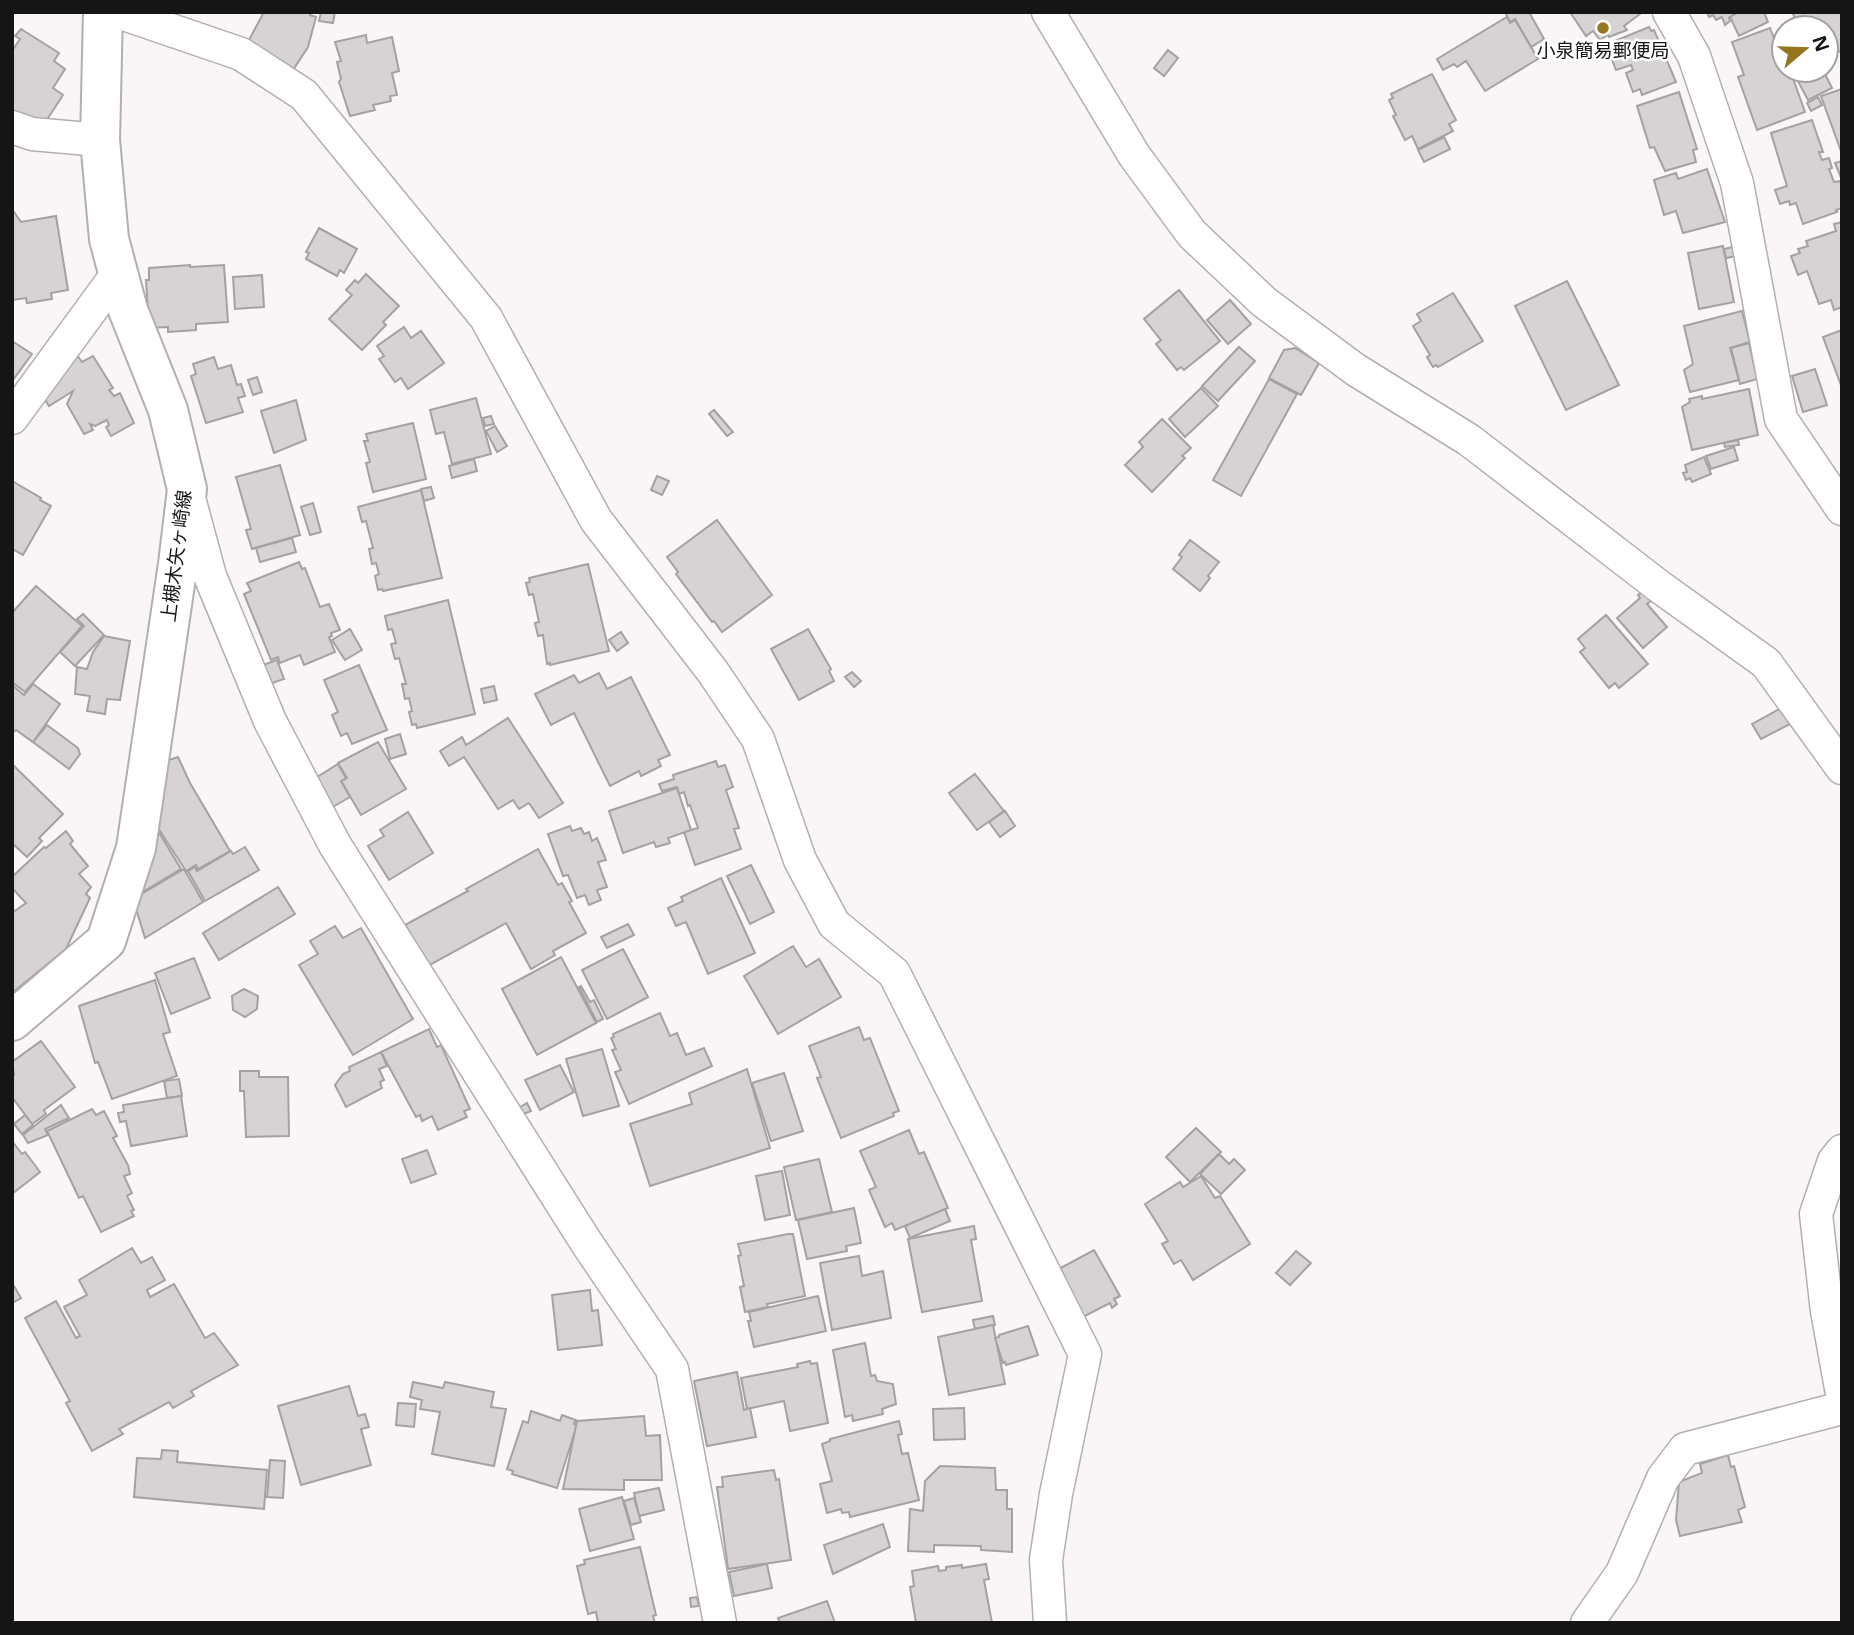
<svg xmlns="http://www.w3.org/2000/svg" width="1854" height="1635" font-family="'Open Sans','Noto Sans JP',sans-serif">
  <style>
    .building { fill: #d7d3d4; stroke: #a5a1a2; stroke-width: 2 }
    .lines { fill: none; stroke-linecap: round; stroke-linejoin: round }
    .street-casing { stroke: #b2aeb1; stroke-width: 35 }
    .secondary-casing { stroke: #b2aeb1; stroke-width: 42 }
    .street { stroke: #fff; stroke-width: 32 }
    .secondary { stroke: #fff; stroke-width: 38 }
    .poi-dot { fill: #95761e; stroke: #fff; stroke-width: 2.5 }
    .labels { text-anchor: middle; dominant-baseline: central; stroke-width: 5; stroke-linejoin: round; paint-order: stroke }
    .poi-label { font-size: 19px; fill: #161516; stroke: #fff }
    .street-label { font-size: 19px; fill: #161516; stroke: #fff }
  </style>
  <rect width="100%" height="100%" fill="#faf6f8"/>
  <!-- building -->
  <g class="building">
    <polygon points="264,12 310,12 310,15 316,17 308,47 293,70 249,40"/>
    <polygon points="321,12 335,12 333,23 319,21"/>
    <polygon points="1505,12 1529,12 1544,39 1531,47 1515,19 1510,22"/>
    <polygon points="1570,12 1638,12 1640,14 1624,26 1627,30 1609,37 1608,35 1600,40 1593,31 1586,36"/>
    <polygon points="1707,12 1732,12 1734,15 1729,18 1730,21 1725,25 1722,17 1716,20 1713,15 1709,17"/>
    <polygon points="1734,12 1764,12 1768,22 1739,36 1730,17 1735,14"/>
    <polygon points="1792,12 1842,12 1842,50 1826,59 1826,28 1800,28"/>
    <polygon points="1507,17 1510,23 1515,20 1538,59 1485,91 1466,61 1457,67 1454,64 1443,70 1437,59"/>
    <polygon points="1649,27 1651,31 1654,30 1676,82 1642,95 1640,89 1633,92 1626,73 1633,70 1631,65 1616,70 1609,52 1613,51 1610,43"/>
    <polygon points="1770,28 1784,63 1784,70 1787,70 1788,74 1791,73 1805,112 1757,130 1738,77 1744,75 1732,42"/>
    <polygon points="21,29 59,53 54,61 65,69 53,88 63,95 39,132 12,117 12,51 20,39 15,36"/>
    <polygon points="366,35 367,43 392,37 399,71 392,73 397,95 390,96 391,101 373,105 375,110 350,116 339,82 341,79 337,62 341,61 335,42"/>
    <polygon points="1168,50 1178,58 1164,76 1154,68"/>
    <polygon points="1792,70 1823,70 1832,88 1808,100"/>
    <polygon points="1432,74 1456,120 1449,124 1453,131 1418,149 1412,136 1405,140 1393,116 1396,115 1389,100 1393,98 1391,94"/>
    <polygon points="1842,89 1842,154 1821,96"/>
    <polygon points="1679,92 1697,149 1693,150 1696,162 1665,171 1654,147 1650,148 1637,106"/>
    <polygon points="1818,97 1822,105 1811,111 1807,103"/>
    <polygon points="1812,120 1823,152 1819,152 1822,160 1829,158 1832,168 1829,169 1834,182 1840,181 1842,185 1842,208 1836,210 1837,212 1803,224 1796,203 1790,205 1789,201 1780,204 1775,190 1787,186 1771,133"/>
    <polygon points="1444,137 1450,149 1424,162 1418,150"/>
    <polygon points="1842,161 1842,180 1835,163"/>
    <polygon points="1707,169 1725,222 1683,233 1676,211 1664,215 1654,180 1676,173 1678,179"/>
    <polygon points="12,209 21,222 56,216 68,290 51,293 52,299 27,303 26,298 12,300"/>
    <polygon points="1842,222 1842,307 1834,310 1831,300 1819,304 1807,271 1798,275 1791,256 1800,253 1798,249 1808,246 1806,241 1836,231 1834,224"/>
    <polygon points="319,228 357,249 344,273 340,270 337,276 306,259 309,253 306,252"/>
    <polygon points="1723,246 1734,302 1699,309 1688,253"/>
    <polygon points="1733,247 1736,256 1726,258 1724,249"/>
    <polygon points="190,265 190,267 224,265 228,322 196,324 196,330 168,332 168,327 149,328 146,280 149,280 149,268"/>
    <polygon points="366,274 399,306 383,322 386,325 362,350 329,319 352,295 346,290 355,280 358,283"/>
    <polygon points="262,275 264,307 235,309 233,277"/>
    <polygon points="1567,281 1619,385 1566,410 1515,306"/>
    <polygon points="1179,290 1220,341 1184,370 1181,367 1177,370 1156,344 1161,340 1144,319"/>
    <polygon points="1453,293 1483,341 1438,367 1436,365 1433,367 1427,357 1430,355 1413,326 1421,321 1417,314"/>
    <polygon points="1230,300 1251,324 1228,344 1207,320"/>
    <polygon points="1742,311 1750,342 1730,348 1739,380 1690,392 1684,370 1693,364 1684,326"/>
    <polygon points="404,327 411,338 421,331 444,363 408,389 401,378 395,382 379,359 384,356 377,346"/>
    <polygon points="1842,330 1842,388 1823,337"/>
    <polygon points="12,341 32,354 13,380 12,380"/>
    <polygon points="1749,343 1757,379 1740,384 1731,348"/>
    <polygon points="1239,347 1255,361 1218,401 1202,386"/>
    <polygon points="1295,348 1319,363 1301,395 1269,378 1284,350"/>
    <polygon points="77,355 82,362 93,356 113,388 109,390 114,396 120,393 134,423 111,436 106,427 109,425 107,420 95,426 90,424 93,430 84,434 67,404 73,391 49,406 38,388"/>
    <polygon points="214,357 218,369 231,365 237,385 241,384 245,396 238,398 243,412 206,423 191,376 196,374 193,364"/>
    <polygon points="1815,369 1827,405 1803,412 1792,376"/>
    <polygon points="257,377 262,392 253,395 248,380"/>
    <polygon points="1269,379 1297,394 1241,496 1213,480"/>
    <polygon points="1201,388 1218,406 1185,437 1169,419"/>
    <polygon points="1749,389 1758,435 1692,450 1682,407 1690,402 1689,399 1702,396 1702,399"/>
    <polygon points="476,398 491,454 452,464 444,432 436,434 430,410"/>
    <polygon points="296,400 306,440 274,453 261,411"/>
    <polygon points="714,410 733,432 727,436 709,414"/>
    <polygon points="491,416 494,424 485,426 483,418"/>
    <polygon points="1162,419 1191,448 1182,456 1185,458 1152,492 1125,465 1143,447 1139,442"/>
    <polygon points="413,423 426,479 373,492 366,463 370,462 364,441 368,441 366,434"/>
    <polygon points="495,426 507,446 497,452 486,431"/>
    <polygon points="1738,440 1739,445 1725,447 1724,443"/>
    <polygon points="1734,447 1738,460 1711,469 1706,456"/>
    <polygon points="1704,457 1711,474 1692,482 1690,478 1686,480 1683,473 1687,472 1685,465"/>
    <polygon points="474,459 477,471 452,478 449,466"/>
    <polygon points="280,465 300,535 252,549 246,530 251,529 236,477"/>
    <polygon points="657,476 669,481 662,495 651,490"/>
    <polygon points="12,481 41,498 40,500 51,506 23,555 12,549"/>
    <polygon points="431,487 434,498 424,501 421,489"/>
    <polygon points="421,490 442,578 383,591 382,589 378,590 375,576 379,574 376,563 372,564 369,549 373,548 366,521 362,522 358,507"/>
    <polygon points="313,503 321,532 310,535 301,507"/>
    <polygon points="717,520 772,595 722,632 714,621 712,622 676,574 678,572 667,557"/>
    <polygon points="292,538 296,552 260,562 256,548"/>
    <polygon points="1190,540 1219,562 1208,576 1210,578 1200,591 1173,569 1182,557 1179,555"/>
    <polygon points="299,562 302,569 305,568 320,607 329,604 340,630 331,633 332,636 329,637 335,652 304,665 300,655 280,663 278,657 271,660 244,594 251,591 247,583"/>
    <polygon points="588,564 609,651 550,665 550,663 547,664 543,635 538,636 535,623 539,622 533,594 529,595 526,583 530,582 529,578"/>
    <polygon points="36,586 82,626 25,692 12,682 12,613"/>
    <polygon points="1645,590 1653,599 1647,604 1667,627 1643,648 1617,618 1640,598 1638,595"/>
    <polygon points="448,600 475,714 417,728 416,724 412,725 409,712 412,711 409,698 405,699 402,684 406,684 399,658 395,659 391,644 396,643 392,629 388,630 385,616"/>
    <polygon points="83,614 104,635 75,666 60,652 84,626 77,619"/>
    <polygon points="1606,615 1648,664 1619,688 1615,683 1609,688 1580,652 1585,648 1578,639"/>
    <polygon points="350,629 362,650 345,660 332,640"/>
    <polygon points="808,629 831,669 829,671 834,681 799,700 771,649"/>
    <polygon points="621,632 628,643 617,651 609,640"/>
    <polygon points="104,636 130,641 120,700 107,699 105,714 87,711 90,696 75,694 77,667 87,669 93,652"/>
    <polygon points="277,660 284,679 267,685 260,666"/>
    <polygon points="359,665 387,730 352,744 347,733 341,736 332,715 338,712 324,680"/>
    <polygon points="852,672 861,681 854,687 845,677"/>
    <polygon points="599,673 607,689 631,677 670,755 658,760 661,766 641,776 639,771 610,786 574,713 551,725 535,694 574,675 579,683"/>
    <polygon points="33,684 60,704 33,742 16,730 12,733 12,685 24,695"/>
    <polygon points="494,686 497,700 484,703 481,689"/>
    <polygon points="1781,708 1790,724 1761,739 1752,724"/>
    <polygon points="508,718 563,803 539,818 529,803 519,809 513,800 498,809 464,757 449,766 440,751 462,737 466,745"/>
    <polygon points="47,725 78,748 80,754 69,769 33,742"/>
    <polygon points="400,734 406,754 390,759 385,739"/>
    <polygon points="378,742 406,789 361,815 341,781 347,778 338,763"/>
    <polygon points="178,757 190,783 230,851 198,869 196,865 186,871 145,808 151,766"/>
    <polygon points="716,761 718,767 725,765 733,787 726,790 739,828 734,829 741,849 695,865 684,832 698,828 690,805 688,806 684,792 679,794 677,787 662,791 659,784 674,779 673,775"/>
    <polygon points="12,764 63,814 39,838 42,841 27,857 12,843"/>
    <polygon points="338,764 346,778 341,781 350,797 331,808 314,779"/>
    <polygon points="975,774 1004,811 977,830 949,793"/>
    <polygon points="677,788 691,830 668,838 670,843 656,847 654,842 623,853 609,811"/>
    <polygon points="1005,811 1015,826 1000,837 989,822"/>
    <polygon points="408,812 433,853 389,880 368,846 384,836 380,830"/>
    <polygon points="149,816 181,869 134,897"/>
    <polygon points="570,826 572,831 581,828 584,834 589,832 592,841 597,838 606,860 598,862 607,887 597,890 601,900 589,905 585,895 577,898 568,875 563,876 548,834"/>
    <polygon points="66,831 73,841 70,844 88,866 79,874 91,887 86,894 90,898 66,949 12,993 12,913 26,903 12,888 12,877 44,847 46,848"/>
    <polygon points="245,847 259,870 205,901 188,871 195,867 197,871 231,851 233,854"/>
    <polygon points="538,849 558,885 562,883 572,901 569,902 586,933 553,951 555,955 531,969 506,923 428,966 405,925 468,891 466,889"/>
    <polygon points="751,865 774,912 750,924 727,876"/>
    <polygon points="184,869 203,902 145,938 133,899"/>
    <polygon points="721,878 755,953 708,974 686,922 676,926 668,908 683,901 681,897"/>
    <polygon points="278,887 295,914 219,960 203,933"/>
    <polygon points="628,924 634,935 607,948 601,937"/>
    <polygon points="335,926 343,938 361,928 413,1019 353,1055 299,965 318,954 310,941"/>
    <polygon points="793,946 806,967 819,959 841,997 778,1034 744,976"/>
    <polygon points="623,949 648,997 607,1019 582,970"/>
    <polygon points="561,957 596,1023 537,1055 502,989"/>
    <polygon points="194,958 210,998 171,1014 155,973"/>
    <polygon points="155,980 170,1032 163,1034 177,1076 112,1099 98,1062 95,1063 79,1006"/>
    <polygon points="581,986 590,1002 594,1000 603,1019 597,1022 579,987"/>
    <polygon points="244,989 258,996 257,1009 245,1017 233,1010 232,996"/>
    <polygon points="660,1013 670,1036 677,1033 686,1055 704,1048 712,1066 629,1104 615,1072 621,1070 612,1050 616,1049 611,1038 614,1037 613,1034"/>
    <polygon points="859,1027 864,1040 870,1038 899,1111 893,1113 894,1116 841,1138 817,1078 821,1077 809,1046"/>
    <polygon points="429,1029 437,1047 441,1045 470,1109 464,1111 467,1117 438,1130 432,1116 422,1121 420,1115 416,1117 381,1052"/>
    <polygon points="41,1041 75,1087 44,1110 46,1114 32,1124 12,1097 12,1077 14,1075 12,1062"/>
    <polygon points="602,1049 619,1106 583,1116 566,1059"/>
    <polygon points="381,1052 387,1066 379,1069 384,1080 380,1082 382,1088 346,1107 335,1085 343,1074 350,1071 349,1067"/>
    <polygon points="560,1065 574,1092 540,1110 525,1080"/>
    <polygon points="747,1069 770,1148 650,1186 630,1124 692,1104 689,1093"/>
    <polygon points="240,1071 259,1071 259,1077 288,1077 289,1136 246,1137 244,1091 240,1091"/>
    <polygon points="784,1073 803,1131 771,1141 752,1083"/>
    <polygon points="179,1079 182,1096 167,1098 164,1081"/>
    <polygon points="181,1096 187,1136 131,1146 126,1121 120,1122 118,1113 124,1112 123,1105"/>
    <polygon points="527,1103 531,1111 524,1114 520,1107"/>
    <polygon points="61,1105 69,1118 45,1129 48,1135 28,1143 23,1135"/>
    <polygon points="92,1109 96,1115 104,1111 117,1136 113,1138 128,1165 130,1174 124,1176 132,1193 127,1196 134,1210 131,1211 134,1216 101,1232 83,1196 79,1198 47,1131"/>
    <polygon points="25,1115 33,1125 22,1134 14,1124"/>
    <polygon points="1196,1128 1221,1152 1190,1182 1166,1157"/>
    <polygon points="909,1130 919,1154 924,1152 948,1208 895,1230 892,1223 885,1227 869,1190 876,1187 860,1151"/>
    <polygon points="12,1141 22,1154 25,1152 40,1172 12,1194"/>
    <polygon points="427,1150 436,1174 411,1183 402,1159"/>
    <polygon points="1219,1154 1229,1164 1234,1159 1245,1170 1221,1194 1200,1174"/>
    <polygon points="819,1159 832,1212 796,1220 784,1167"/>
    <polygon points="782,1171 790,1215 765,1220 756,1176"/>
    <polygon points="1201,1176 1215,1198 1220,1196 1250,1244 1193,1280 1181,1260 1174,1264 1162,1244 1168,1241 1145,1204 1180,1182 1183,1187"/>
    <polygon points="854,1208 861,1243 846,1246 847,1251 807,1259 798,1220"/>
    <polygon points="945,1209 950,1221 910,1238 905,1226"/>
    <polygon points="974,1226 976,1239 971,1240 982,1301 922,1312 908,1239"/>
    <polygon points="788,1234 793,1234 805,1296 767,1304 768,1307 745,1312 740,1287 744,1286 738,1256 741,1255 738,1244"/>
    <polygon points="132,1248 141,1263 152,1257 165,1280 147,1290 150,1297 174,1284 205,1338 214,1333 238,1365 191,1391 194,1396 173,1408 169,1402 119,1429 123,1434 92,1451 66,1403 70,1401 25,1318 56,1301 76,1338 80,1336 64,1307 87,1295 79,1280"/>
    <polygon points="1094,1250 1120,1296 1114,1299 1117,1304 1112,1308 1110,1303 1083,1317 1057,1270"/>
    <polygon points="1296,1251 1311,1263 1290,1285 1276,1273"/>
    <polygon points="859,1256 862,1276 883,1271 891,1318 832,1330 820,1263"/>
    <polygon points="14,1286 21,1298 12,1303 12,1287"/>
    <polygon points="590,1290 592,1311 598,1310 602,1345 558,1350 552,1295"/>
    <polygon points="818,1296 826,1331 754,1347 748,1321 751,1321 749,1312"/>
    <polygon points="993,1316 995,1325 975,1329 973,1320"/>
    <polygon points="993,1325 1005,1384 949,1395 938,1337"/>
    <polygon points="1028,1326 1038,1355 1006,1365 1005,1362 1003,1363 995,1338 999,1337 999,1335"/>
    <polygon points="865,1343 871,1376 875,1375 877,1381 893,1384 896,1404 882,1409 883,1414 853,1421 852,1415 845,1417 833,1350"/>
    <polygon points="810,1361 811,1364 817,1363 828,1423 790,1431 784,1401 747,1409 741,1378 798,1367 797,1364"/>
    <polygon points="737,1372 744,1410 750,1408 756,1437 707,1446 694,1381"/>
    <polygon points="413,1382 443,1388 445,1382 494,1392 491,1407 506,1409 494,1466 432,1454 440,1412 420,1409 422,1400 410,1397"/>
    <polygon points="349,1386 358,1416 365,1414 369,1427 361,1429 371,1465 301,1485 278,1406"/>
    <polygon points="398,1403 416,1404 414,1427 396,1425"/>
    <polygon points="964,1408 965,1439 934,1440 933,1409"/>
    <polygon points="531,1411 560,1421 562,1415 576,1420 574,1424 577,1425 557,1488 512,1474 513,1471 507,1469 523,1421 528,1423"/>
    <polygon points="644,1416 646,1436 660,1435 662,1480 624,1480 624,1490 563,1489 577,1421"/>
    <polygon points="899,1421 902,1434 898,1435 902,1454 908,1453 919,1500 850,1517 849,1512 842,1513 841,1509 827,1513 820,1484 832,1481 822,1444 830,1441 830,1439"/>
    <polygon points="162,1450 178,1451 177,1462 267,1470 264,1509 134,1497 137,1458 161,1459"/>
    <polygon points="1728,1455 1731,1467 1734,1466 1745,1507 1738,1510 1742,1522 1680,1536 1676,1520 1679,1482 1702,1473 1700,1464"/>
    <polygon points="270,1460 285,1461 283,1498 267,1497"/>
    <polygon points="940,1466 995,1468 996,1490 1007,1490 1007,1509 1012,1509 1012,1552 981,1550 981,1546 934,1545 934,1552 908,1551 910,1509 923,1511 925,1481"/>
    <polygon points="774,1470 776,1480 779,1479 791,1560 728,1569 717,1487 723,1487 722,1477"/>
    <polygon points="659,1488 664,1510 639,1516 634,1493"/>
    <polygon points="622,1497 634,1539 590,1551 579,1509"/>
    <polygon points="634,1498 641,1522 631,1525 624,1501"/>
    <polygon points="883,1524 890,1547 833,1574 824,1545"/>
    <polygon points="640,1547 656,1615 653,1616 655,1623 598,1623 596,1612 588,1614 577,1566 585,1564 584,1560"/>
    <polygon points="767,1564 772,1588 734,1596 729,1572"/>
    <polygon points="986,1564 989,1579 984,1580 992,1623 916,1623 910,1587 914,1586 912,1571 938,1566 939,1571 946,1570 946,1567 962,1565 962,1568"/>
    <polygon points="697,1597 699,1606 691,1607 690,1598"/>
    <polygon points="827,1601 835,1623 780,1623 778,1618"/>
  </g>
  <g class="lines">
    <defs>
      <g id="street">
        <polyline points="125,12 127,15 241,54 304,95 486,318 596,520 713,672 758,739 800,860 834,924 894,973 1085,1354 1056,1494 1046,1560 1050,1623"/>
        <polyline points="1048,12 1134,155 1192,234 1264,302 1356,370 1469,440 1660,587 1766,663 1842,768"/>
        <polyline points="1669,12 1694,56 1737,183 1781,419 1842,509"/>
        <polyline points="12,127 32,134 100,140"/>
        <polyline points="12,418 118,273"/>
        <polyline points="189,498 210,576 270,721 335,845 586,1242 672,1369 720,1623"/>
        <polyline points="1842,1151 1834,1161 1816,1214 1827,1311 1842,1394"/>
        <polyline points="1587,1623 1622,1573 1663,1478 1685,1449 1842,1408"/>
      </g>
      <polyline id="secondary" points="12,1021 106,941 136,848 178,564 187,489 168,410 128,310 109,239 100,140 103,12"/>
    </defs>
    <!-- street casing -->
    <use href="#street" class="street-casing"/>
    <!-- secondary casing -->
    <use href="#secondary" class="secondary-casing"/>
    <!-- street -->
    <use href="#street" class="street"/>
    <!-- secondary -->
    <use href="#secondary" class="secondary"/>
  </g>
  <!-- markers -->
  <circle class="poi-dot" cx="1603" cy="28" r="7"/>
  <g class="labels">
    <!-- poi labels -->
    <g class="poi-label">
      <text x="1603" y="50">小泉簡易郵便局</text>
    </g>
    <!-- street labels -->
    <g class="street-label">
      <text transform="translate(176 556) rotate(-83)">上槻木矢ヶ崎線</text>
    </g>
  </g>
  <!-- border -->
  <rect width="1854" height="1635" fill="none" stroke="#161516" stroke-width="28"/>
  <!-- north arrow -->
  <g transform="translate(1805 49) rotate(71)"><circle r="33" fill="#ffffff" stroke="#a2a1a2" stroke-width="2"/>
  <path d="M0-5L12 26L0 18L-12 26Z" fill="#95761e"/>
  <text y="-10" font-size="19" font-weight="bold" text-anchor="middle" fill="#161516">N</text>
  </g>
</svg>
